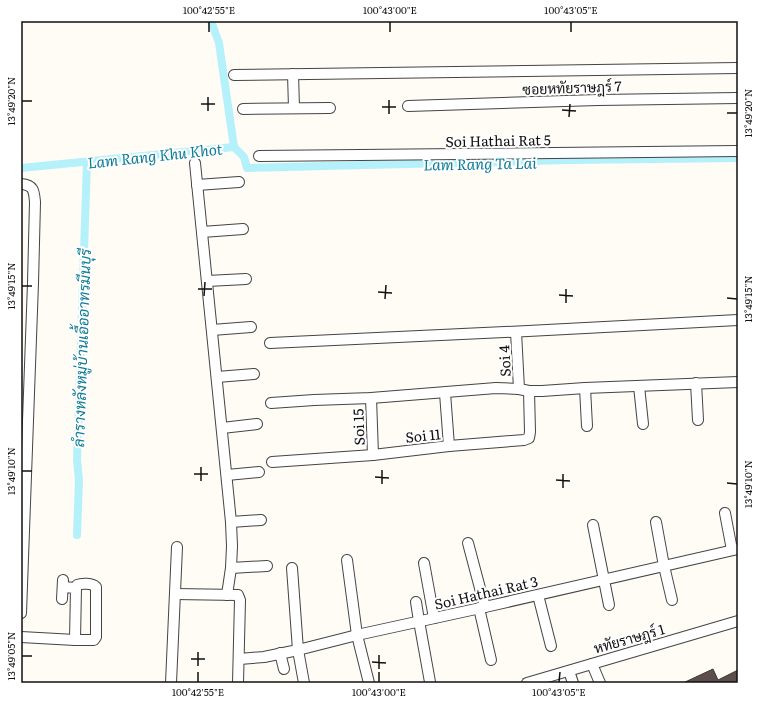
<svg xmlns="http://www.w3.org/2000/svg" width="759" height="704" font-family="Literata,Sarabun,serif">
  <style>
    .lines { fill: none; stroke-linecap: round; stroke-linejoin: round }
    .canal { stroke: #b5f1fb; stroke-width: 8 }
    .building { fill: #5b4e4c; stroke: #403735 }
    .minor-casing { stroke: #444; stroke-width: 12 }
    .minor { stroke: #fff; stroke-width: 10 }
    .ticks { fill: none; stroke: #111; stroke-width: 1.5 }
    .labels { text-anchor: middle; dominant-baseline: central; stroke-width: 4; stroke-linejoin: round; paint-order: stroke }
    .street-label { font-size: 14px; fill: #111; stroke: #fff }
    .water-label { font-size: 15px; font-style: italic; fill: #0e7b97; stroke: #fff }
    .neatline { fill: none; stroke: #111; stroke-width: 1.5 }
    .ticks-label { font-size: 10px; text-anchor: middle; fill: #111 }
  </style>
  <rect width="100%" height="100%" fill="#fffbf5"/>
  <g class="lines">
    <!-- canal -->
    <g class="canal">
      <polyline points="234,147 244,157 247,168 570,160 738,158"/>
      <polyline points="21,168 234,147 219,43 211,21"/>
      <polyline points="77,535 79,480 77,460 87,162"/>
    </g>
  </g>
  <!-- building -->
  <polygon class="building" points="713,669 718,680 738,670 738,683 683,683"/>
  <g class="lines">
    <defs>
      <g id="minor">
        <polyline points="293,74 294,108"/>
        <polyline points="234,75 738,68"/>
        <polyline points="408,106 598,100 738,98"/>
        <polyline points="243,109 330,108"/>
        <polyline points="259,156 738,151"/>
        <polyline points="195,163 231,522 232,546 231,568 227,595"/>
        <path d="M21 184C34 185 34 191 35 202L33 283 21 613"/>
        <polyline points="197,185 239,182"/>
        <polyline points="202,232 243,229"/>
        <polyline points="207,281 246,279"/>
        <polyline points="212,330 251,327"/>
        <polyline points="516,332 519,389"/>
        <polyline points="270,343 528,331 738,320"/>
        <polyline points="217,377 254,374"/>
        <polyline points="696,383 698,420"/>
        <polyline points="639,386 643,424"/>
        <polyline points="585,388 587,426"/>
        <polyline points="445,393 449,446"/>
        <polyline points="371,398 373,455"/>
        <polyline points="271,403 314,400 371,398 496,388 519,389 529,391 542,391 585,388 738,382"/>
        <polyline points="222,428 257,424"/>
        <polyline points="272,462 373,455 449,446 524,440 529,438 530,432 529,391"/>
        <polyline points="227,475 259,472"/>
        <polyline points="725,513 732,550"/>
        <polyline points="231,522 261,520"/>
        <polyline points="656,522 664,566 672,600"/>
        <polyline points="593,525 609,605"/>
        <polyline points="468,543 485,607"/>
        <polyline points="347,560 357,635 369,683"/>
        <polyline points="424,563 434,618"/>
        <polyline points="231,568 267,566"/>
        <polyline points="292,568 298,650 304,683"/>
        <path d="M63 587 76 588 77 585C82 583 92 583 96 587V637L94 640H75L76 588"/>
        <polyline points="175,594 238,595 240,600 238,683"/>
        <polyline points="538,595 551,646"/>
        <polyline points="62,599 63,580"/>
        <polyline points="416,602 419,621 430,682"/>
        <polyline points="479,608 491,660"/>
        <polyline points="21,637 75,640"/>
        <polyline points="280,653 284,669"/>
        <polyline points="239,659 264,657 298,650 357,635 485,607 738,549"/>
        <polyline points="592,664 600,683"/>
        <polyline points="569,671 573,683"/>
        <polyline points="171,683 177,547"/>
        <polyline points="527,683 738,621"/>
      </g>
    </defs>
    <!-- minor casing -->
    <use href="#minor" class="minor-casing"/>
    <!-- minor -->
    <use href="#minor" class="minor"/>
  </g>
  <!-- ticks -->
  <path class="ticks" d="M209 32V22M390 32V22M571 32V22M22 101H32M201 104H215M382 107H396M562 110 576 111M208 111V97M727 113H737M389 114V100M569 117 570 104M22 286H32M198 289H212M378 292 392 293M559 295 573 296M204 296 205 282M727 298 737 299M385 299 386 285M566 303V289M22 471H32M194 474H208M375 477 389 478M556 480 570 481M201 481V467M727 483 737 484M382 484V470M563 488V474M22 656H32M191 659H205M372 662 386 663M198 666V652M379 669V655M198 682V672M379 682V672M559 682 560 672"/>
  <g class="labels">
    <!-- street labels -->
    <g class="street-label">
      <text transform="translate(572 87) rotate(-2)">ซอยหทัยราษฎร์ 7</text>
      <text transform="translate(498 140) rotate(-1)">Soi Hathai Rat 5</text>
      <text transform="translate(504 361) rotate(-93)">Soi 4</text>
      <text transform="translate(358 427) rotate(-92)">Soi 15</text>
      <text transform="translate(423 435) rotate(-6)">Soi 11</text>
      <text transform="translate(486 592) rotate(-13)">Soi Hathai Rat 3</text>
      <text transform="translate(629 638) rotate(-16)">หทัยราษฎร์ 1</text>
    </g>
    <!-- water labels -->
    <g class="water-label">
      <text transform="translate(155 155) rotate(-6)">Lam Rang Khu Khot</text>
      <text transform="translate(480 163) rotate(-1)">Lam Rang Ta Lai</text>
      <text transform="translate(81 348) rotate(-88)">ลำรางหลังหมู่บ้านเอื้ออาทรมีนบุรี</text>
    </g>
  </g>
  <!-- border -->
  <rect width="759" height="704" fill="none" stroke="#ffffff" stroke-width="44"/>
  <rect x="22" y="22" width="715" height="660" class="neatline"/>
  <g class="ticks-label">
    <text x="209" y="14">100°42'55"E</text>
    <text x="390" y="14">100°43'00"E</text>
    <text x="571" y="14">100°43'05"E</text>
    <text transform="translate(11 101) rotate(-90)" y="4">13°49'20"N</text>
    <text transform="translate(748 113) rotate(-90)" y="4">13°49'20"N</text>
    <text transform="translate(11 286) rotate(-90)" y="4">13°49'15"N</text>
    <text transform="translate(748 299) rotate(-90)" y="4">13°49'15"N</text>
    <text transform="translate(11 471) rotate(-90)" y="4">13°49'10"N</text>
    <text transform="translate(748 484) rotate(-90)" y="4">13°49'10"N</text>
    <text transform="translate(11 656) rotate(-90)" y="4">13°49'05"N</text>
    <text x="198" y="696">100°42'55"E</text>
    <text x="379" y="696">100°43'00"E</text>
    <text x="559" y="696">100°43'05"E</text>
  </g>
</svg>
